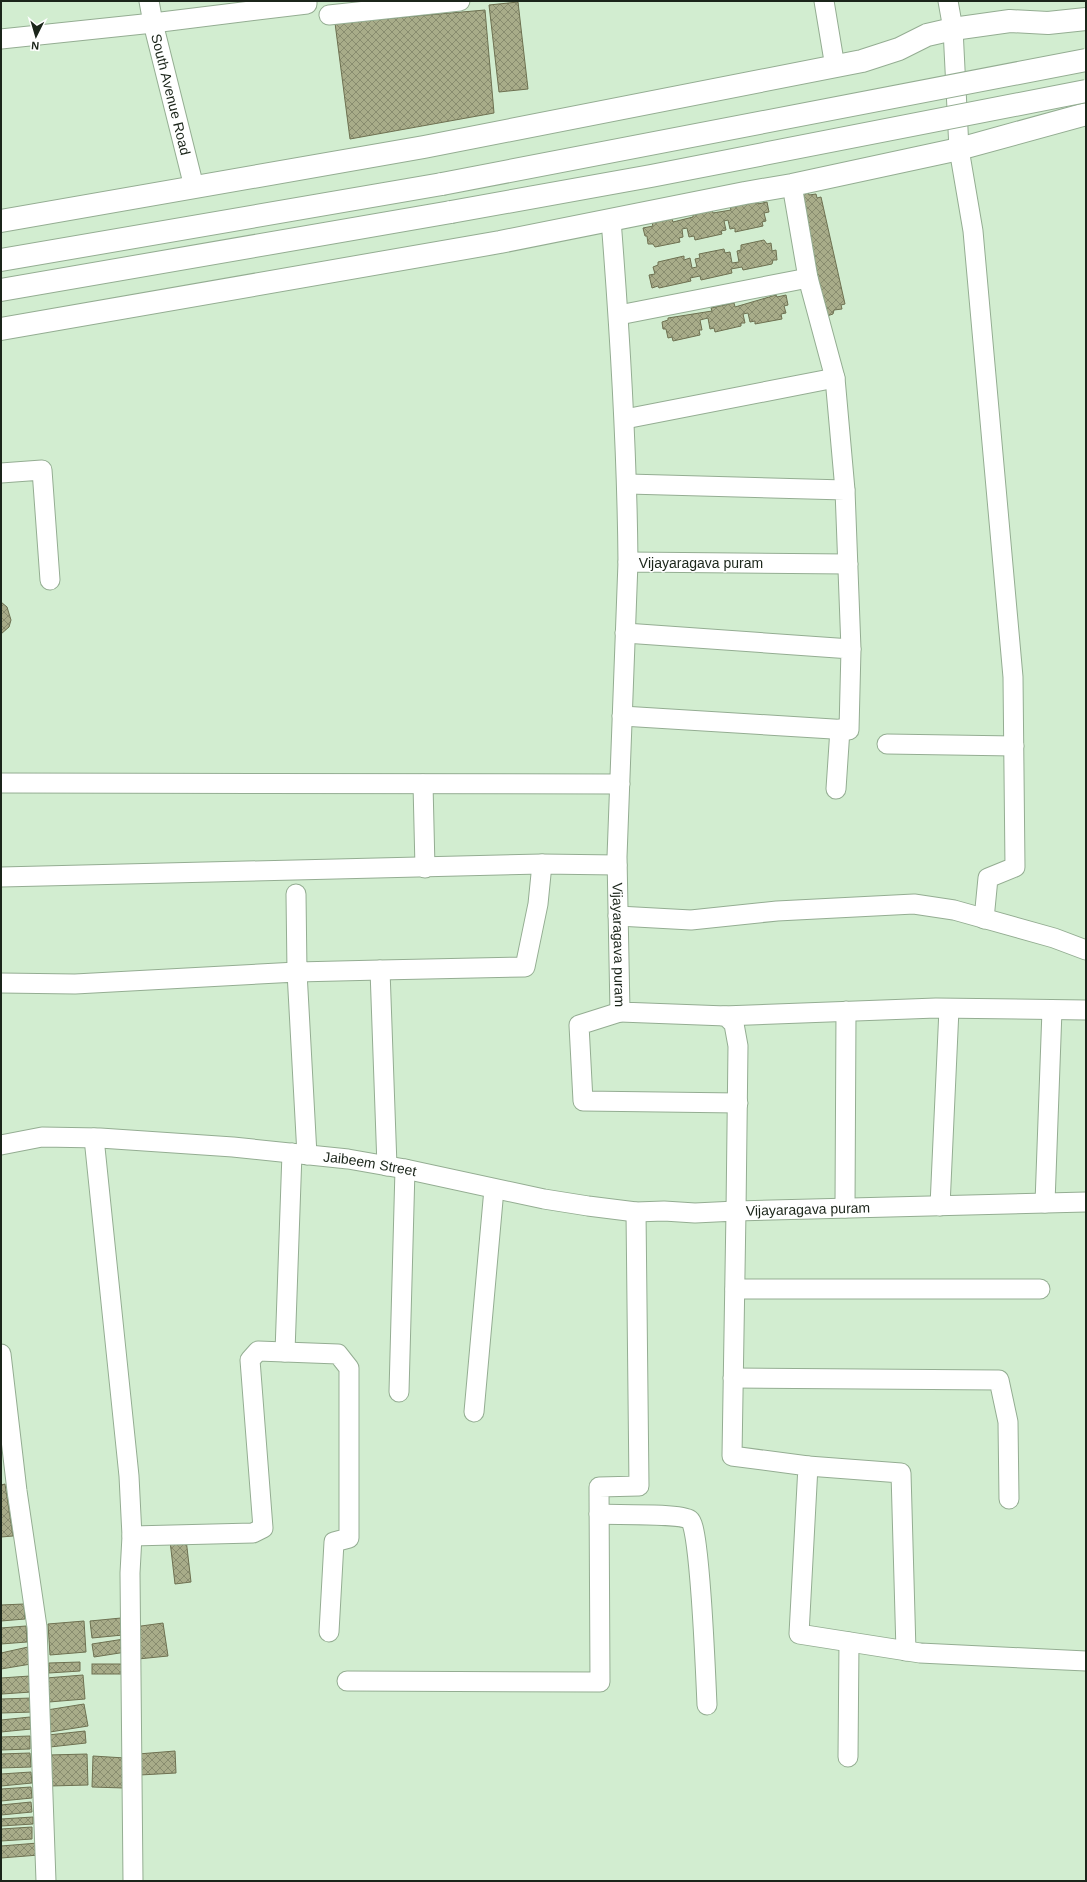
<svg xmlns="http://www.w3.org/2000/svg" width="1087" height="1882" font-family="Helvetica,sans-serif">
  <style>
    .building { fill: url(#building-cross-hatch); stroke: #6e7151 }
    .lines { fill: none; stroke-linecap: round; stroke-linejoin: round }
    .minor-casing { stroke: #94ad92; stroke-width: 21 }
    .major-casing { stroke: #94ad92; stroke-width: 24 }
    .highway-casing { stroke: #94ad92; stroke-width: 24 }
    .minor { stroke: #fff; stroke-width: 19 }
    .major { stroke: #fff; stroke-width: 22 }
    .highway { stroke: #fff; stroke-width: 22 }
    .highway-bridge-casing { stroke: #94ad92; stroke-width: 24; stroke-linecap: butt }
    .highway-bridge { stroke: #fff; stroke-width: 22 }
    .labels { text-anchor: middle; dominant-baseline: central; stroke-width: 3; stroke-linejoin: round; paint-order: stroke }
    .street-label { font-size: 14px; fill: #1b251a; stroke: #fff }
  </style>
  <defs>
    <pattern id="building-cross-hatch" width="8" height="8" patternUnits="userSpaceOnUse"><rect width="8" height="8" fill="#a8ac89"/><path d="M0 0l8 8M0 8l8-8" fill="none" stroke="#888c6f"/></pattern>
  </defs>
  <rect width="100%" height="100%" fill="#d2edd0"/>
  <!-- building -->
  <g class="building">
    <polygon points="518,2 528,89 499,92 489,5"/>
    <polygon points="485,10 494,113 350,139 335,23"/>
    <polygon points="808,191 809,195 816,194 817,198 821,197 845,304 841,305 842,309 834,310 833,314 824,317 798,193"/>
    <polygon points="758,201 758,204 767,202 769,212 764,213 766,221 762,222 763,226 735,232 735,228 730,229 728,220 724,221 726,230 721,231 722,234 695,240 694,236 689,237 687,228 682,229 683,237 679,238 680,242 655,247 653,244 648,244 647,236 645,236 643,228 653,226 652,223 672,219 673,222 693,217 693,215 712,210 713,213 731,210 730,206"/>
    <polygon points="764,240 767,244 771,243 772,251 776,250 777,260 773,260 772,264 743,270 742,267 731,269 732,273 701,280 700,276 690,278 691,281 659,288 658,286 652,288 649,275 655,274 653,267 658,265 658,262 684,256 684,260 690,258 692,268 697,267 695,259 700,258 699,254 724,249 725,253 730,252 732,263 739,262 737,251 741,250 741,245"/>
    <polygon points="776,295 777,297 786,295 788,305 784,306 786,313 781,314 782,319 755,324 755,321 750,322 748,313 743,314 745,323 741,323 741,326 715,332 714,328 710,329 708,318 700,320 702,330 699,330 700,335 673,341 672,337 668,338 666,329 663,329 662,322 668,320 668,318 712,311 711,308 734,303 735,307"/>
    <polygon points="1,602 7,607 11,620 9,627 1,634"/>
    <polygon points="5,1484 13,1536 1,1537 1,1485"/>
    <polygon points="186,1539 191,1582 175,1584 170,1541"/>
    <polygon points="24,1604 25,1619 1,1621 1,1605"/>
    <polygon points="121,1618 123,1635 92,1638 90,1621"/>
    <polygon points="84,1621 86,1652 50,1655 48,1624"/>
    <polygon points="163,1623 168,1656 138,1659 134,1627"/>
    <polygon points="26,1626 27,1642 1,1644 1,1628"/>
    <polygon points="124,1639 126,1652 94,1657 92,1644"/>
    <polygon points="28,1647 31,1664 1,1669 1,1653"/>
    <polygon points="80,1662 80,1671 49,1673 49,1663"/>
    <rect x="92" y="1664" width="34" height="10"/>
    <polygon points="83,1675 85,1699 49,1702 46,1678"/>
    <polygon points="30,1676 31,1692 2,1694 1,1678"/>
    <polygon points="32,1698 33,1712 1,1713 1,1699"/>
    <polygon points="84,1704 88,1726 50,1732 47,1710"/>
    <polygon points="30,1717 31,1729 1,1732 1,1720"/>
    <polygon points="85,1731 86,1743 50,1747 48,1735"/>
    <polygon points="30,1736 30,1749 1,1750 1,1737"/>
    <polygon points="175,1751 176,1773 140,1775 138,1754"/>
    <polygon points="30,1753 31,1767 1,1768 1,1754"/>
    <polygon points="87,1754 88,1785 50,1786 49,1755"/>
    <polygon points="93,1756 125,1758 124,1788 92,1787"/>
    <polygon points="31,1772 32,1783 1,1786 1,1774"/>
    <polygon points="31,1787 32,1798 1,1801 1,1789"/>
    <polygon points="31,1802 32,1812 1,1815 1,1805"/>
    <polygon points="33,1817 33,1824 1,1826 1,1819"/>
    <polygon points="32,1827 32,1839 1,1841 1,1829"/>
    <polygon points="38,1843 39,1855 1,1858 1,1846"/>
  </g>
  <g class="lines">
    <defs>
      <g id="minor">
        <path id="s1" d="M149 1 153 23 194 187"/>
        <polyline points="824,1 835,67"/>
        <polyline points="948,1 953,29 959,149 973,231 1013,677 1015,867 988,878 984,919"/>
        <polyline points="329,15 460,1"/>
        <polyline points="1,39 153,23 307,4 307,1"/>
        <path d="M611 220C620 334 627 448 628 562"/>
        <polyline points="619,315 808,278"/>
        <polyline points="835,378 845,490"/>
        <polyline points="625,419 835,378 808,278 792,185"/>
        <polyline points="1,473 42,470 50,580"/>
        <polyline points="628,484 845,490 851,649"/>
        <path id="s2" d="M848 564 628 562 617 857 620 1012 726 1016 734 1024 738 1046 736 1211 1086 1202"/>
        <polyline points="622,716 849,730 851,649 625,633"/>
        <polyline points="887,744 1014,746"/>
        <polyline points="1,783 620,784"/>
        <polyline points="423,784 425,868"/>
        <polyline points="836,789 840,729"/>
        <polyline points="1,877 542,864 617,865"/>
        <polyline points="296,894 297,972 380,970 387,1166"/>
        <polyline points="618,916 691,920 777,911 914,904 954,910 1054,938 1086,950"/>
        <polyline points="380,970 525,967 538,904 542,864"/>
        <polyline points="1,983 75,984 297,972 307,1155"/>
        <polyline points="620,1012 579,1025 583,1101 738,1103"/>
        <polyline points="723,1016 936,1008 1086,1010"/>
        <polyline points="94,1138 129,1476 132,1536 130,1573 133,1881"/>
        <path id="s3" d="M1 1145 42 1137 100 1138 233 1147 348 1159 405 1169 544 1199 588 1206 636 1212 664 1211 695 1213 736 1211 732 1456 808 1466 799 1634 920 1653 1086 1661"/>
        <polyline points="1045,1203 1052,1010"/>
        <polyline points="940,1206 949,1009"/>
        <polyline points="845,1208 846,1011"/>
        <polyline points="735,1289 1040,1289"/>
        <polyline points="285,1352 292,1153"/>
        <polyline points="1,1354 17,1491 37,1627 46,1881"/>
        <polyline points="733,1378 999,1380 1008,1422 1009,1499"/>
        <polyline points="399,1392 405,1169"/>
        <polyline points="474,1412 494,1189"/>
        <polyline points="808,1466 901,1473 906,1651"/>
        <path d="M599 1514C615 1515 680 1513 690 1520 700 1527 706 1683 707 1705"/>
        <polyline points="132,1536 253,1533 263,1528 250,1360 258,1351 338,1354 349,1368 349,1538 334,1542 329,1632"/>
        <polyline points="347,1681 600,1682 599,1487 639,1486 636,1212"/>
        <polyline points="848,1757 849,1642"/>
      </g>
      <g id="major">
        <polyline points="1,221 424,147 862,61 899,49 927,35 953,29 1010,21 1048,23 1086,19"/>
        <polyline points="1,329 500,242 745,193 792,185 959,149 1086,114"/>
      </g>
      <g id="highway">
        <polyline points="1,260 442,184"/>
        <polyline points="1,290 451,212"/>
      </g>
    </defs>
    <!-- minor casing -->
    <use href="#minor" class="minor-casing"/>
    <!-- major casing -->
    <use href="#major" class="major-casing"/>
    <!-- highway casing -->
    <use href="#highway" class="highway-casing"/>
    <!-- minor -->
    <use href="#minor" class="minor"/>
    <!-- major -->
    <use href="#major" class="major"/>
    <!-- highway -->
    <use href="#highway" class="highway"/>
    <defs>
      <g id="highway-bridge">
        <polyline points="442,184 1086,60"/>
        <polyline points="451,212 651,176 1086,91"/>
      </g>
    </defs>
    <!-- highway-bridge casing -->
    <use href="#highway-bridge" class="highway-bridge-casing"/>
    <!-- highway-bridge -->
    <use href="#highway-bridge" class="highway-bridge"/>
  </g>
  <g class="labels">
    <!-- street labels -->
    <g class="street-label">
      <text stroke="none"><textPath href="#s1" startOffset="96">South Avenue Road</textPath></text>
      <text x="701" y="563">Vijayaragava puram</text>
      <text stroke="none"><textPath href="#s2" startOffset="603">Vijayaragava puram</textPath></text>
      <text stroke="none"><textPath href="#s3" startOffset="371">Jaibeem Street</textPath></text>
      <text stroke="none"><textPath href="#s2" startOffset="1047">Vijayaragava puram</textPath></text>
    </g>
  </g>
  <!-- border -->
  <rect width="1087" height="1882" fill="none" stroke="#1b251a" stroke-width="4"/>
  <!-- north arrow -->
  <g transform="translate(36 36) rotate(185)" stroke="#ffffff" stroke-width="3" paint-order="stroke">
  <path d="M0-3L7 15L0 10L-7 15Z" fill="#1b251a"/>
  <text y="-6" font-size="11" font-weight="bold" text-anchor="middle" fill="#1b251a">N</text>
  </g>
</svg>
